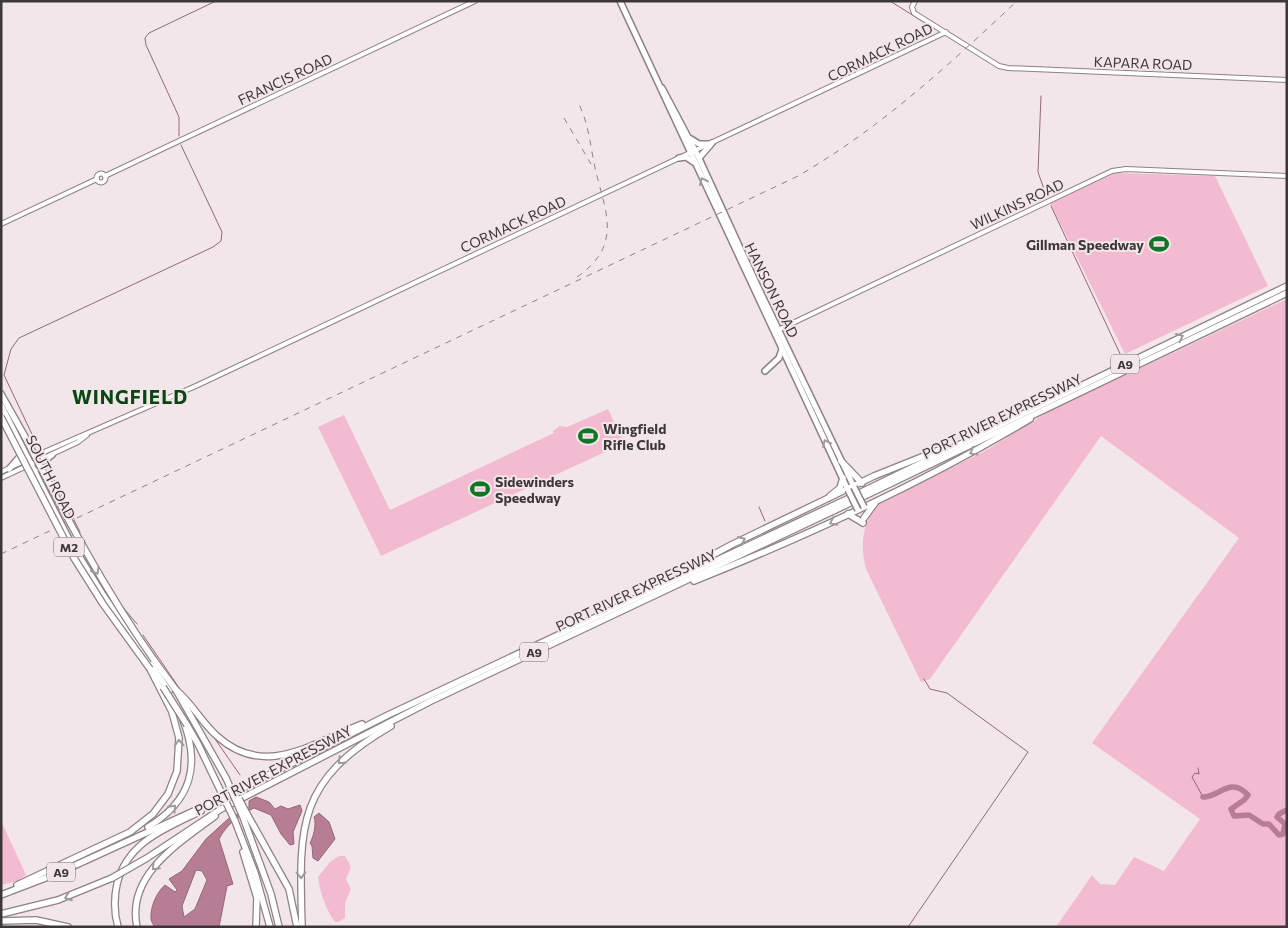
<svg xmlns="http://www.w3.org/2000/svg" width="1288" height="928" font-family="Commissioner,sans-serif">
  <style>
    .green { fill: #f3bbcf }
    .water { fill: #b77d93; stroke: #926878; fill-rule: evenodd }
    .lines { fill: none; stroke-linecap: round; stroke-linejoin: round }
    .stream { stroke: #926878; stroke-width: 1 }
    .river { stroke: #b77d93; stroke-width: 5.5 }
    .minor-casing { stroke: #8d8185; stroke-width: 6 }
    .major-casing { stroke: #8d8185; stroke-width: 8 }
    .highway-casing { stroke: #8d8185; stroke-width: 8 }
    .minor { stroke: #fff; stroke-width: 4 }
    .major { stroke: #fff; stroke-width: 5 }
    .highway { stroke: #fff; stroke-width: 5.5 }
    .rail { stroke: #8d8487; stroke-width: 1; stroke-dasharray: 6 6; stroke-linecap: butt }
    .major-bridge-casing { stroke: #8d8185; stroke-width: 8; stroke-linecap: butt }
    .highway-bridge-casing { stroke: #8d8185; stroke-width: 8; stroke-linecap: butt }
    .major-bridge { stroke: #fff; stroke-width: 5 }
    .highway-bridge { stroke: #fff; stroke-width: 5.5 }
    .oneway { stroke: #9e9b9c }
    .labels { text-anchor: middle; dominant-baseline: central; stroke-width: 4; stroke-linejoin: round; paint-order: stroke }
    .shield { fill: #f3e6ea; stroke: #736c6e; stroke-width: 1 }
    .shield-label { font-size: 12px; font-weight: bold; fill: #3c3739 }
    .street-label { font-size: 14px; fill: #3c3739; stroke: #f3e6ea }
    .poi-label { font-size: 14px; font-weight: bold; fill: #3c3739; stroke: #f3e6ea; text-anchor: start }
    .district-label { font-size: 19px; font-weight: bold; letter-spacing: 1px; fill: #084614; stroke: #f3e6ea }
  </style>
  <rect width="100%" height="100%" fill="#f3e6ea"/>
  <!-- green -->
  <g class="green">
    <polygon points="1116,173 1215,176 1268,286 1125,354 1050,203"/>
    <path d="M1287 299V927H1056L1092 875 1100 884 1115 885 1134 857 1164 871 1200 819 1092 743 1239 538 1101 436 930 679 921 682 866 569C860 547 862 523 877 505L985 451 1048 412Z"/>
    <polygon points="608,409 622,439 620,445 381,556 318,427 344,415 390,510 554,433 553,431 560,426 567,427"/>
    <polygon points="1,821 26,875 17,881 1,885"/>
    <path d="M339 856H345L351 867 346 879 351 889 345 903V918L338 922H335C326 910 320 893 318 877L330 862Z"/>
  </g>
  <!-- water -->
  <g class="water">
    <path d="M256 797 269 802 275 809 281 806 288 809 300 805 302 811 293 832 294 844 290 845 281 834 271 815 254 808C239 815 227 824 219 839L233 884 227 886 219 927H154C154 924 151 922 151 919 150 908 156 893 165 885L175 892 177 890 169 879 182 871 206 839 228 819 249 808V801ZM196 870 202 871 207 880 195 909 184 917 182 906Z"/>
    <path d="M319 813 329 822 335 839 318 861 313 858 312 846 310 843C313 838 317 824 314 817Z"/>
  </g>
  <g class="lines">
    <!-- stream -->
    <g class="stream">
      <polyline points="890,1 930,26"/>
      <polyline points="1041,96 1038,172 1046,195"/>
      <polyline points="179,136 179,117 146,45 145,38 149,33 216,1"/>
      <polyline points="1051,206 1122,358"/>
      <polyline points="38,447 4,375 11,349 19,338 213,247 221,241 222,232 181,145"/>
      <polyline points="47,466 74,519"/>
      <polyline points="759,507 765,521"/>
      <polyline points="74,520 80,532"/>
      <polyline points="84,540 86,546"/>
      <polyline points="121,605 137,624"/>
      <polyline points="143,635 182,692"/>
      <polyline points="213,736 240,775"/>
      <polyline points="1198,768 1199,774 1195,773 1192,777 1203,797"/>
      <polyline points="908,927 1028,752 947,693 930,689 924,679"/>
    </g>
    <!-- river -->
    <path class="river" d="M1203 797C1220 797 1230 776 1248 795L1244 800 1231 809 1234 816 1249 815 1263 824H1269L1279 835 1283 834 1285 824 1277 817 1279 814 1287 810"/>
    <defs>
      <g id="minor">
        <polyline points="915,1 912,7 914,13 999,66 1008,68 1287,80"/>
        <circle cx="101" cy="178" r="4.5"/>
        <polyline points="105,176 475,1"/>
        <polyline points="1,224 97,179"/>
        <polyline points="778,330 1112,171 1126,169 1287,176"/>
        <polyline points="35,456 198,385 946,32"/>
        <polyline points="1,472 24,461"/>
        <polyline points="1,478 78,442 87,435"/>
      </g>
      <g id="major">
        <polyline points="620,1 848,490"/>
        <polyline points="662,88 697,154 757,285 854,487"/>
        <polyline points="691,139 699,144 710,144"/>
        <polyline points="679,158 686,157 695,163"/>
        <polyline points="699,158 712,143"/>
        <polyline points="765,371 779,358 782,349"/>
        <polyline points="1,405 70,541 104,596 131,635"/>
        <polyline points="9,469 22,454"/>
        <polyline points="39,469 41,463 52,455"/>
      </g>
      <g id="highway">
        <polyline points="1,394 24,435"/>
        <polyline points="841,461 862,483"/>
        <polyline points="830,496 840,488 843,478"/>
        <polyline points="848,514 863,523"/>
        <polyline points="864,518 875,503"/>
        <polyline points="679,573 731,545 874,476 939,450"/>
        <path d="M694 581C809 535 923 483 1030 419"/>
        <polyline points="131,635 169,691"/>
        <polyline points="154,660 176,690 226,778"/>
        <path d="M176 690C192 703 201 722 217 736 265 780 314 742 362 724"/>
        <polyline points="187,725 198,744"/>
        <polyline points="247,814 289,889 297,927"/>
        <polyline points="243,817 271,894 279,927"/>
        <polyline points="235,821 255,873 270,927"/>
        <path d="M148 827C191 801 201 766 183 720"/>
        <polyline points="243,852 257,898 256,927"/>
        <polyline points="147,858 221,809 431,701 848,504 1287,293"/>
        <polyline points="17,885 130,832 153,814 168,794 177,771 179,738 172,712 150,669"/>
        <polyline points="1,895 56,874 229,795 388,715 847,499 1287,286"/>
        <polyline points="1,914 58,900 112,878"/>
        <polyline points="1,921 36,920 68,927"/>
        <path d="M118 927C114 913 114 898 117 884 127 842 166 828 201 811"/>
        <path d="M137 927C126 875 179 843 215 816"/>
        <path d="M302 927C299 826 296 781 391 726"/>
      </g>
    </defs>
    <!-- minor casing -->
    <use href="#minor" class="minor-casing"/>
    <!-- major casing -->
    <use href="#major" class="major-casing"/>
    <!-- highway casing -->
    <use href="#highway" class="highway-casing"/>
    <!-- minor -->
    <use href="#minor" class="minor"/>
    <!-- major -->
    <use href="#major" class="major"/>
    <!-- highway -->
    <use href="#highway" class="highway"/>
    <!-- rail -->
    <g class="rail">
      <polyline points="564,118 591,164"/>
      <path d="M577 277C626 243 603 208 594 163 590 142 588 123 579 104"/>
      <path d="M1 554 798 176C879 129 949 65 1017 1"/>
    </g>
    <defs>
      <g id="major-bridge">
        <polyline points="854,487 864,507"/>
        <polyline points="848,490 858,510"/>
      </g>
      <g id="highway-bridge">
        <polyline points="1,417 74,558 103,604 150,669"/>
        <path d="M24 435C64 513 104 589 154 660"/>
        <polyline points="163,687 187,725"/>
        <polyline points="198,744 235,821"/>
        <polyline points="226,778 243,817"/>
        <polyline points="239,799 247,814"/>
        <polyline points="112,878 147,858"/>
      </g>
    </defs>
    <!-- major-bridge casing -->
    <use href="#major-bridge" class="major-bridge-casing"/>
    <!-- highway-bridge casing -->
    <use href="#highway-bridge" class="highway-bridge-casing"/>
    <!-- major-bridge -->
    <use href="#major-bridge" class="major-bridge"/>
    <!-- highway-bridge -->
    <use href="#highway-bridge" class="highway-bridge"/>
  </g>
  <!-- one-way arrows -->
  <defs><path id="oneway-chevron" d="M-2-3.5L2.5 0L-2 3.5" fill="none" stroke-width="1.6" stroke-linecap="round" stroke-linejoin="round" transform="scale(1.25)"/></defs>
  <g class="oneway">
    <use href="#oneway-chevron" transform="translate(703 181) rotate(-115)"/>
    <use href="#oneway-chevron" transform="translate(1180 337) rotate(-25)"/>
    <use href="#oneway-chevron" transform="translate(826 443) rotate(-115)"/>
    <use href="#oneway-chevron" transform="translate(973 452) rotate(151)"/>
    <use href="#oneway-chevron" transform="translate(833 522) rotate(154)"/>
    <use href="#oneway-chevron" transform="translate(742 540) rotate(-25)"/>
    <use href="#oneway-chevron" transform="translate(96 571) rotate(60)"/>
    <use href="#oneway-chevron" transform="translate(179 743) rotate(-93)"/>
    <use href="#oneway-chevron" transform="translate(341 761) rotate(136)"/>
    <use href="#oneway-chevron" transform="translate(173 808) rotate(-47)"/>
    <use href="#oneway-chevron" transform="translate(155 867) rotate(135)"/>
    <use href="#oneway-chevron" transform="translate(301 875) rotate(89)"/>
    <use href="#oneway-chevron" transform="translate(68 897) rotate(160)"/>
  </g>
  <!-- icons -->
  <defs>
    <symbol id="stadium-bare" viewBox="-9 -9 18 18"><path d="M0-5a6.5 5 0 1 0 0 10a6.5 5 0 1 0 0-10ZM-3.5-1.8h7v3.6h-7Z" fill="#127526" stroke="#f3e6ea" stroke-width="2.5" paint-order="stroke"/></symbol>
  </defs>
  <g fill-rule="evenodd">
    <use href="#stadium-bare" x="1145" y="230" width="28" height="28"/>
    <use href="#stadium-bare" x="574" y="422" width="28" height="28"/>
    <use href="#stadium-bare" x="466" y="475" width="28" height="28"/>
  </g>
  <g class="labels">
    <!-- shield labels -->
    <g class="shield">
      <rect x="1111" y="354.5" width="28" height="19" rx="4"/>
      <rect x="54" y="537.5" width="30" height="19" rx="4"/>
      <rect x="520" y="642.5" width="28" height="19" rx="4"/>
      <rect x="47" y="862.5" width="28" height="19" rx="4"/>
    </g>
    <g class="shield-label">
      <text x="1125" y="364">A9</text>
      <text x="69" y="547">M2</text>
      <text x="534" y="652">A9</text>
      <text x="61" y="872">A9</text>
    </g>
    <!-- street labels -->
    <g class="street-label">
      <text transform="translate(880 52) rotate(-26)">CORMACK ROAD</text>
      <text transform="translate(1143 63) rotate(2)">KAPARA ROAD</text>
      <text transform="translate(285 79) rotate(-25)">FRANCIS ROAD</text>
      <text transform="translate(1017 204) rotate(-25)">WILKINS ROAD</text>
      <text transform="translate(513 224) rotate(-25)">CORMACK ROAD</text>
      <text transform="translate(772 290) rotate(64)">HANSON ROAD</text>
      <text transform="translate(1002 416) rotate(-26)">PORT RIVER EXPRESSWAY</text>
      <text transform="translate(51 477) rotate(63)">SOUTH ROAD</text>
      <text transform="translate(636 590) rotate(-25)">PORT RIVER EXPRESSWAY</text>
      <text transform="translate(273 770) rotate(-28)">PORT RIVER EXPRESSWAY</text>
    </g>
    <!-- poi labels -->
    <g class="poi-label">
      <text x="1144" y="244" text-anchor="end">Gillman Speedway</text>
      <text x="603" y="428">Wingfield<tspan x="603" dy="16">Rifle Club</tspan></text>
      <text x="495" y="481">Sidewinders<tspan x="495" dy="16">Speedway</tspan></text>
    </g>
    <!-- district labels -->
    <g class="district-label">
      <text x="130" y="396">WINGFIELD</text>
    </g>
  </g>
  <!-- border -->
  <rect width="1288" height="928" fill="none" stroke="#3c3739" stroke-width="5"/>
</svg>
